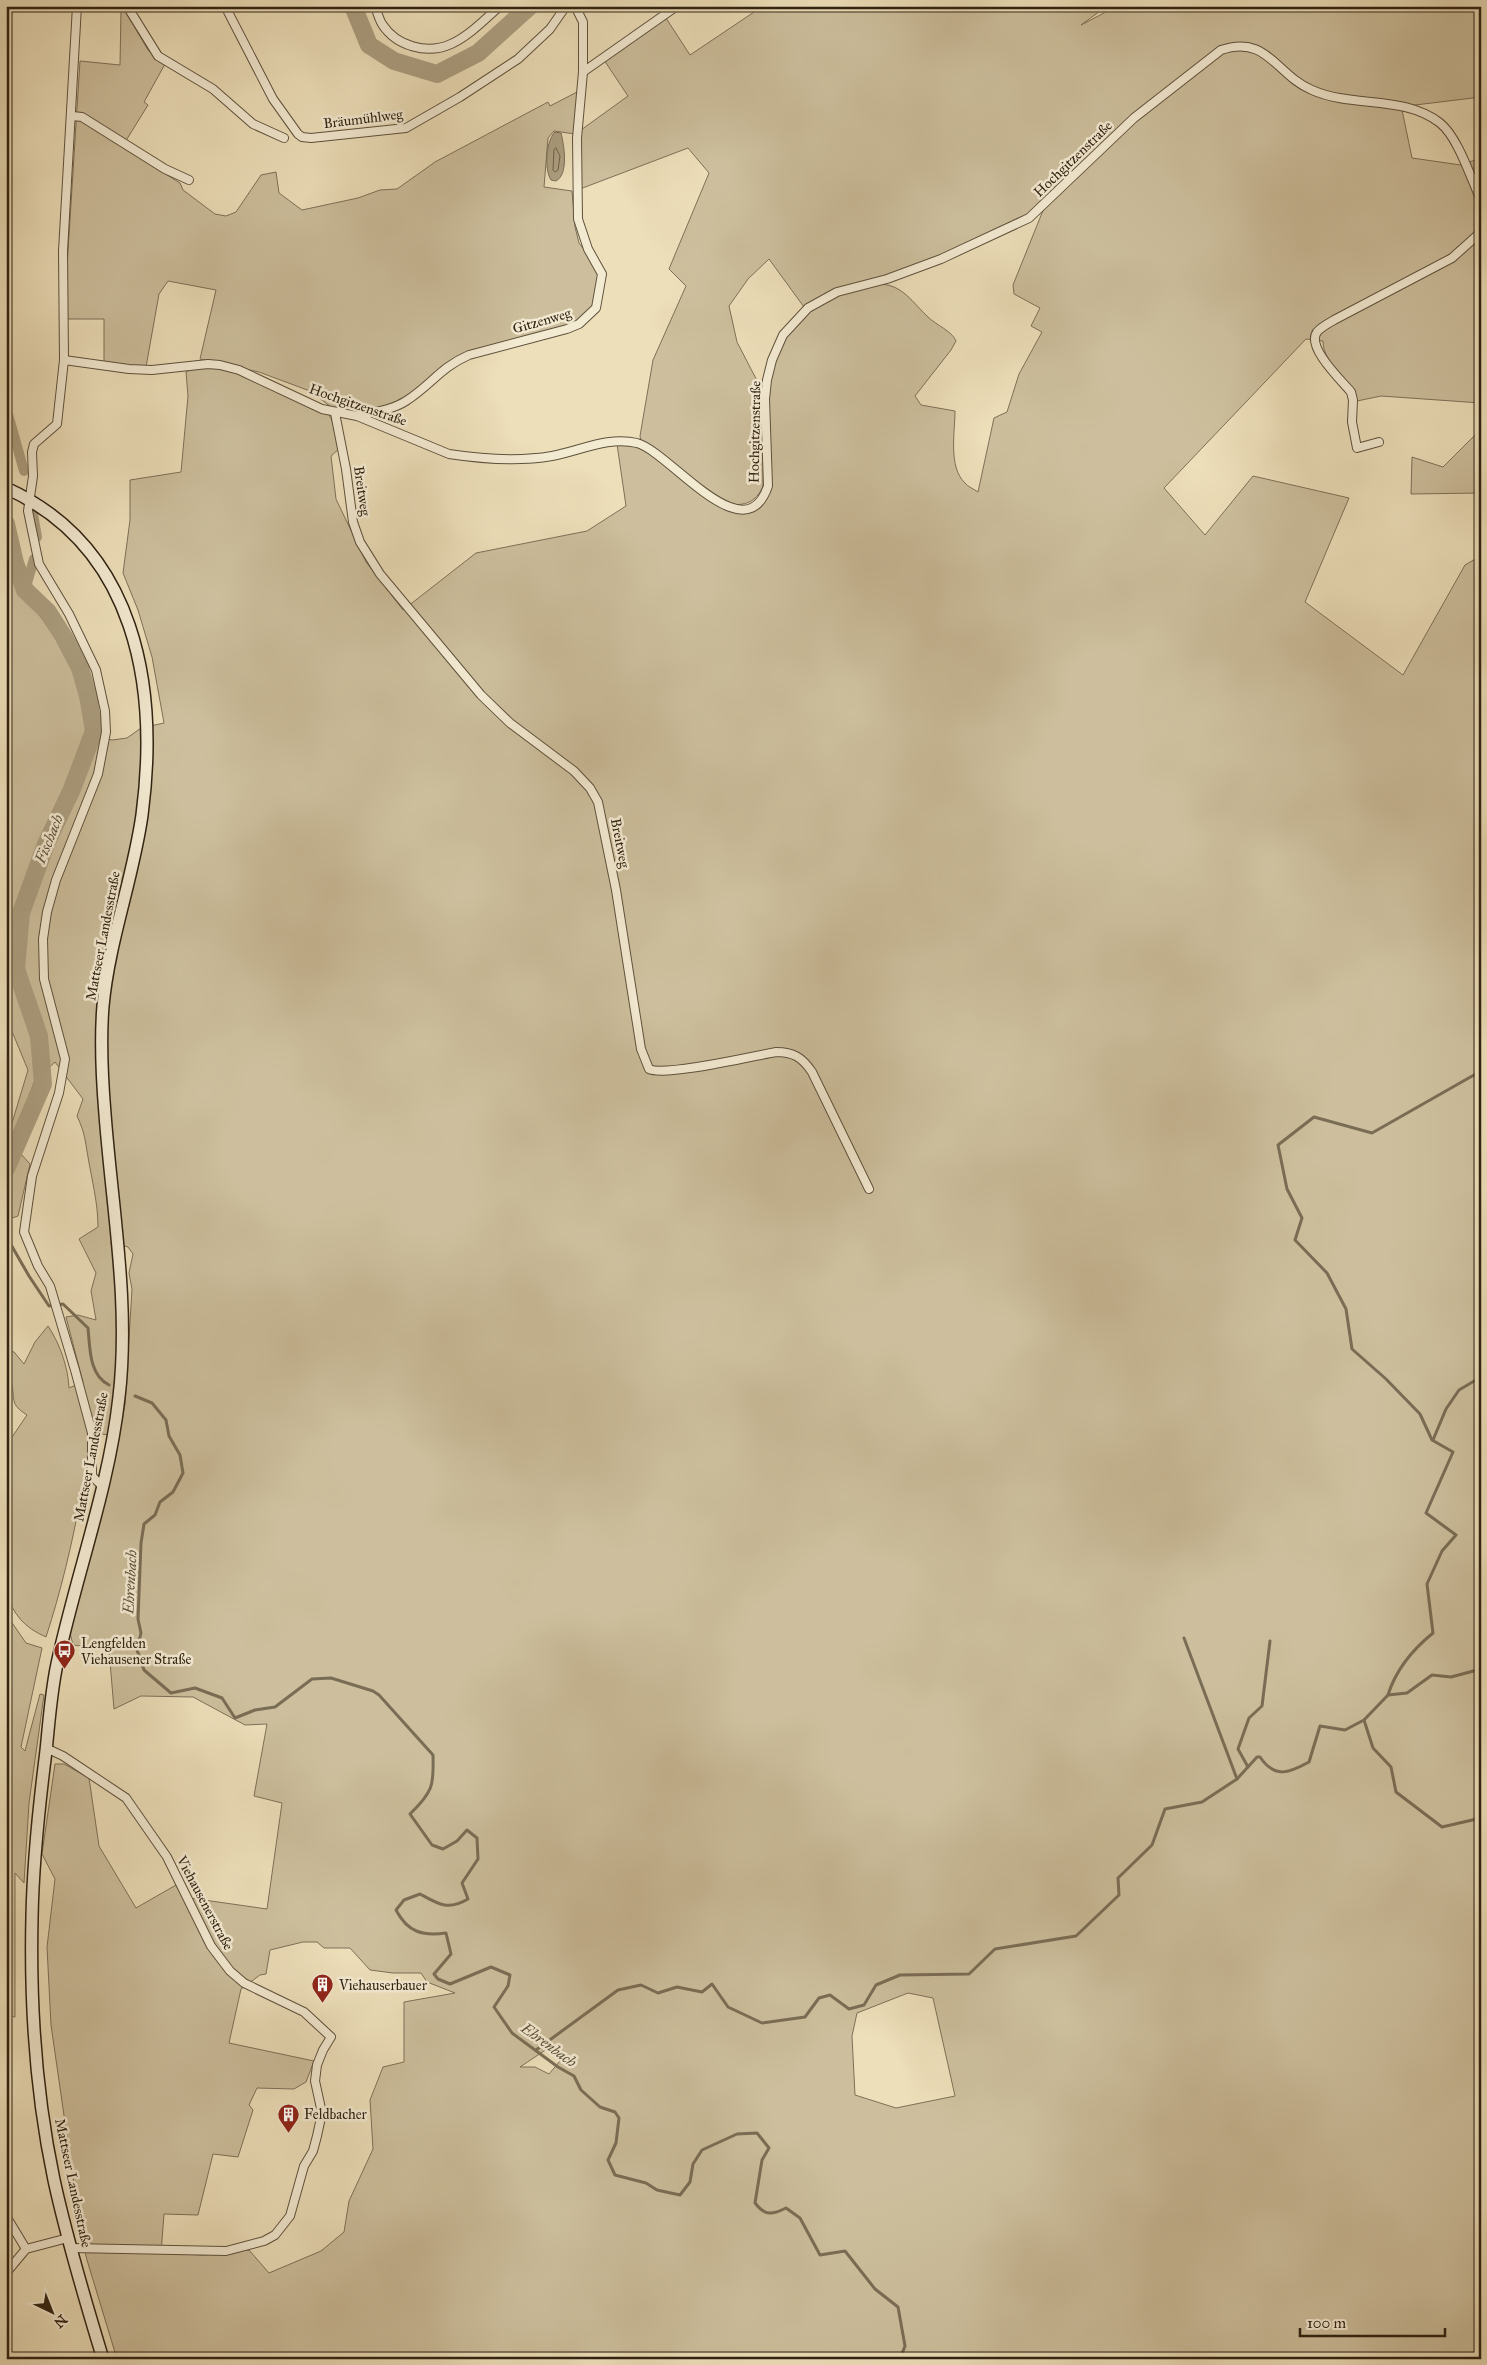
<svg xmlns="http://www.w3.org/2000/svg" width="1487" height="2365" font-family="'IM FELL Great Primer',serif">
  <style>
    .green { fill: #cdbf9d; stroke: #7e7058; fill-rule: evenodd }
    .water { fill: #ac9f81; stroke: #7a6d55 }
    .lines { fill: none; stroke-linecap: round; stroke-linejoin: round }
    .shore { stroke: #6e604a; stroke-width: 1 }
    .stream { stroke: #7a6d55; stroke-width: 3 }
    .canal { stroke: #ac9f81; stroke-width: 10 }
    .river { stroke: #ac9f81; stroke-width: 18 }
    .street-casing { stroke: #5e513c; stroke-width: 10 }
    .secondary-casing { stroke: #2f2212; stroke-width: 14 }
    .street { stroke: #f3ead2; stroke-width: 8 }
    .secondary { stroke: #f3ead2; stroke-width: 11 }
    .labels { text-anchor: middle; dominant-baseline: central; stroke-width: 5; stroke-linejoin: round; paint-order: stroke }
    .street-label { font-size: 14px; fill: #2f2212; stroke: #f3ead2 }
    .poi-label { font-size: 14px; fill: #2f2212; stroke: #f3ead2; text-anchor: start }
    .water-label { font-size: 15px; font-style: italic; fill: #5b4e39; stroke: #f3ead2 }
  </style>
  <rect width="100%" height="100%" fill="#eddfba"/>
  <filter id="stains"><feTurbulence type="fractalNoise" baseFrequency=".004" numOctaves="4"/><feColorMatrix values="0 0 0 0 .2 0 0 0 0 .09 0 0 0 0 .02 0 0 0 .5 -.17"/></filter>
  <radialGradient id="worn" r=".72"><stop offset=".6" stop-color="#630" stop-opacity="0"/><stop offset="1" stop-color="#630" stop-opacity=".3"/></radialGradient>
  <!-- green -->
  <g class="green">
    <path d="M763 6H1107L1081 25 1104 13 1112 6H1481V97L1407 106 1356 99 1308 87 1255 46 1212 53 1032 213 941 257 804 307 769 259 748 279 729 306 737 342 764 394 763 486C756 503 744 506 728 504L641 441 640 436 653 360 686 286 669 269 709 173 688 148 580 189 581 130 628 96 604 60 666 18 690 55Z"/>
    <polygon points="124,9 148,50 165,64 144,102 148,105 122,147 180,183 183,190 215,214 226,216 236,212 261,175 276,172 279,193 302,210 358,198 380,190 397,189 435,162 548,102 550,106 577,92 575,134 554,131 548,138 544,187 572,191 575,227 579,243 594,263 598,276 595,303 591,311 573,325 462,354 445,365 410,396 397,404 354,413 335,410 310,391 259,372 200,359 216,290 168,281 159,294 146,367 104,364 104,319 67,319 67,267 80,61 120,65 121,10"/>
    <path d="M1237 48 1255 50 1299 87 1402 110 1412 158 1461 165 1481 158V403L1381 396 1357 401C1352 378 1323 365 1323 341L1306 339 1164 488 1205 535 1253 476 1349 498 1305 602 1403 675 1465 565 1479 557 1481 553V2359H117L87 2260 70 2190 74 2185 51 2025 47 1947 55 1879 42 1854 55 1764H64L89 1778 99 1846 136 1908 176 1885 183 1897 267 1909 282 1803 254 1796 267 1724 245 1725 193 1697 141 1696 114 1709 109 1650 73 1645 70 1633 116 1455 125 1404 132 1289 129 1273 133 1254 128 1247 111 1242C120 1307 120 1371 108 1435L96 1433 90 1436C90 1457 85 1476 81 1496 72 1544 61 1591 46 1637 25 1628 12 1614 6 1591V1446L27 1415C10 1404 15 1401 12 1385 9 1373 3 1363 8 1350L14 1352 24 1364 35 1342 48 1326C60 1344 68 1367 69 1388L83 1382 66 1317 78 1315 96 1320 91 1291 96 1273 79 1239 98 1227C98 1203 92 1181 88 1157 85 1140 85 1133 77 1116L83 1099 55 1062 35 1080 11 1143 30 1164 18 1216 6 1220V1143L28 1070 11 1029 6 1031V631H8L6 624V538C10 555 12 574 19 590 23 600 36 610 43 620 71 661 84 684 90 734L112 740 127 738 141 728 164 723 152 657 138 610 123 573 130 520V480L181 472 188 396 186 372 199 365 230 369 326 411 331 418 340 448 331 456 336 499 366 562 403 610 476 553 587 531 626 506 617 444 634 445 646 450 717 504 726 509 746 510 767 493C767 453 761 380 780 346 785 337 794 322 802 315 822 300 869 276 894 287 908 293 917 307 928 317 936 325 952 331 956 341L951 350 915 396 921 405 955 411C955 432 948 467 965 483 968 487 974 489 978 492L994 418 1007 412 1019 374 1042 332 1031 326 1040 308 1014 294 1013 285 1044 208 1145 112 1225 51ZM303 1942H317L324 1948H350L370 1970 393 1973H421L427 1982 455 1993 404 2002V2062L383 2067 370 2100 373 2149 349 2201 344 2232 321 2251 269 2273 249 2250 204 2255 161 2253 164 2214 198 2215 213 2154 238 2157 253 2110 249 2105 257 2088 294 2089 306 2082 314 2061 229 2043 241 1989 260 1975 266 1974 270 1950ZM908 1993 933 1998 955 2096 896 2108 855 2095 852 2036 857 2013ZM550 2047 560 2061 549 2074 535 2067H520Z"/>
    <polygon points="1481,429 1481,493 1411,494 1412,457 1443,467"/>
    <polygon points="6,1614 26,1643 42,1648 21,1747 25,1751 40,1694 44,1695 29,1803 24,1883 15,1873 15,2017 6,2016"/>
  </g>
  <!-- water -->
  <path class="water" d="M555 132 561 133C564 145 569 174 556 181L551 180C544 169 546 141 555 132Z"/>
  <g class="lines">
    <!-- shore -->
    <polygon class="shore" points="556,148 560,156 558,170 555,172 553,170 554,150"/>
    <!-- stream -->
    <g class="stream">
      <path d="M6 1236 29 1276 49 1306 63 1304 88 1328C90 1348 89 1375 109 1385"/>
      <path d="M135 1396 152 1403 166 1420 169 1436 180 1455 183 1473 173 1492 160 1502 155 1515 144 1524 141 1543 138 1619 141 1633 137 1650 144 1670 171 1693 195 1688 222 1698 235 1718 255 1710 275 1707 312 1679 331 1678 373 1691 379 1695 433 1755C434 1785 433 1792 410 1814L432 1845 443 1849 457 1841 467 1830 477 1838 478 1859 462 1883 468 1899C448 1911 438 1904 420 1894L404 1900 396 1910C408 1933 423 1936 446 1933L451 1954 434 1974 438 1979 450 1984 491 1967 510 1975 508 1986 494 2007 512 2033 558 2067 574 2076 581 2090 600 2107 615 2112 619 2118 616 2143 608 2160 615 2175 646 2183 657 2190 680 2195 690 2182 693 2164 702 2150 737 2134 757 2133 769 2148 762 2160 755 2203C765 2216 772 2215 786 2208L800 2218 820 2255 845 2251 875 2289 898 2307 905 2346 900 2359"/>
      <polyline points="1433,1440 1446,1409 1459,1390 1481,1377"/>
      <polyline points="1184,1638 1237,1779"/>
      <path d="M1388 1695C1396 1669 1412 1650 1433 1633L1427 1584 1442 1551 1456 1535 1426 1513 1453 1452 1432 1440 1420 1414 1386 1379 1352 1349 1346 1309 1327 1273 1295 1240 1302 1218 1287 1189 1278 1145 1314 1117 1372 1133 1481 1071"/>
      <polyline points="1364,1720 1373,1748 1391,1767 1396,1792 1442,1827 1481,1818"/>
      <polyline points="1248,1767 1238,1749 1249,1718 1262,1706 1270,1641"/>
      <path d="M536 2050 618 1990 641 1985 658 1993 677 1987 702 1992 712 1984 728 2007 762 2023 805 2017 819 1998 830 1995 849 2009 864 2005 876 1985 900 1975 969 1974 995 1949 1076 1936 1119 1895 1118 1878 1152 1845 1165 1809 1202 1802 1237 1779 1257 1757H1260C1275 1779 1289 1773 1309 1762L1320 1726 1345 1730 1364 1720 1388 1695 1407 1693 1432 1675 1451 1677 1481 1669"/>
    </g>
    <!-- canal -->
    <g class="canal">
      <polyline points="6,407 24,471"/>
      <polyline points="33,514 37,537"/>
      <polyline points="25,590 34,559"/>
    </g>
    <!-- river -->
    <g class="river">
      <polyline points="353,6 369,45 394,61 437,74 478,53 530,6"/>
      <polyline points="6,524 15,563 25,590 48,612 64,637 80,668 88,696 94,731 72,789 46,844 21,913 16,969 39,1036 43,1084 6,1169"/>
    </g>
    <defs>
      <g id="street">
        <polyline points="77,6 63,251 64,360 57,424 34,444 32,452 33,476 28,511 39,564 69,614 96,670 105,711 106,732 98,774 56,880 47,912 43,939 44,979 65,1059 59,1093 32,1176 24,1232 38,1266 50,1286 75,1370 92,1433 92,1476 102,1486"/>
        <polyline points="127,6 158,56 213,89 253,124 284,138"/>
        <polyline points="225,6 273,99 298,134 302,137 311,138 406,128 460,97 518,59 550,29 566,6"/>
        <path d="M375 6C377 12 379 19 382 24 396 46 427 55 451 44 469 36 485 19 500 6"/>
        <polyline points="583,72 677,6"/>
        <polyline points="72,116 82,117 165,169 189,180"/>
        <path d="M64 360 129 369 152 370 208 364 220 365 239 370 322 409 357 416 449 454C482 459 518 462 552 456 580 451 608 436 637 443 670 452 745 555 768 486L765 399 767 380 772 360 783 335 808 308 837 292 887 279 941 259 1029 218 1134 118 1221 50C1267 34 1276 75 1312 90 1352 108 1405 95 1440 123 1458 137 1471 179 1481 200"/>
        <path d="M335 413 346 469 353 522 360 542 380 574 481 695 510 723 574 771 590 788 598 802 616 890 641 1049 649 1069C665 1077 753 1056 776 1052 793 1052 802 1057 812 1072L869 1189"/>
        <path d="M358 416C374 412 392 410 406 401 430 386 441 367 469 355L567 329 579 324 596 308 602 274 588 249 578 219 577 138 583 72V22L575 6"/>
        <path d="M1379 442 1357 448 1352 422 1353 400 1351 392C1341 380 1306 347 1317 332 1321 327 1329 323 1334 320L1452 258 1481 232"/>
        <polyline points="46,1748 63,1756 126,1798 167,1857 211,1946 230,1971 244,1983 304,2012 331,2037 323,2050 317,2065 315,2081 322,2113 317,2136 313,2151 304,2166 290,2216 275,2235 264,2241 226,2251 70,2248"/>
        <polyline points="6,2216 26,2249"/>
        <polyline points="6,2273 26,2249 68,2238"/>
      </g>
      <path id="secondary" d="M6 488C136 547 159 686 142 815 133 879 109 941 103 1006 100 1042 102 1078 105 1114 112 1208 130 1303 119 1397 109 1488 76 1575 57 1664 51 1692 49 1722 46 1751 39 1806 33 1861 32 1917 30 2003 36 2095 54 2180 67 2240 85 2300 103 2359"/>
    </defs>
    <!-- street casing -->
    <use href="#street" class="street-casing"/>
    <!-- secondary casing -->
    <use href="#secondary" class="secondary-casing"/>
    <!-- street -->
    <use href="#street" class="street"/>
    <!-- secondary -->
    <use href="#secondary" class="secondary"/>
  </g>
  <!-- icons -->
  <defs>
    <symbol id="bus-pin" viewBox="-11 -11 22 30"><path d="M0 17L-7.5 6A9.5 9.5 0 1 1 7.5 6Z" fill="#8f2418" stroke="#f3ead2"/><path d="M-5-6H5V4H4V6H2V4H-2V6H-4V4H-5ZM-3.5-4V0h7V-4ZM-3.5 1.2v1.5H-2V1.2ZM2 1.2v1.5H3.5V1.2Z" fill="#fff"/></symbol>
    <symbol id="building-pin" viewBox="-11 -11 22 30"><path d="M0 17L-7.5 6A9.5 9.5 0 1 1 7.5 6Z" fill="#8f2418" stroke="#f3ead2"/><path d="M-4-6H4V6H1V3H-1V6H-4ZM-2.5-4.3h1.7v1.8h-1.7ZM.8-4.3h1.7v1.8H.8ZM-2.5-1h1.7V.8h-1.7ZM.8-1h1.7V.8H.8Z" fill="#fff"/></symbol>
  </defs>
  <g fill-rule="evenodd">
    <use href="#bus-pin" x="52" y="1638" width="25" height="34"/>
    <use href="#building-pin" x="310" y="1972" width="25" height="34"/>
    <use href="#building-pin" x="276" y="2102" width="25" height="34"/>
  </g>
  <g class="labels">
    <!-- street labels -->
    <g class="street-label">
      <text transform="translate(363 119) rotate(-7)">Bräumühlweg</text>
      <text transform="translate(1073 159) rotate(-44)">Hochgitzenstraße</text>
      <text transform="translate(542 321) rotate(-16)">Gitzenweg</text>
      <text transform="translate(358 405) rotate(19)">Hochgitzenstraße</text>
      <text transform="translate(755 432) rotate(-89)">Hochgitzenstraße</text>
      <text transform="translate(362 491) rotate(82)">Breitweg</text>
      <text transform="translate(620 843) rotate(79)">Breitweg</text>
      <text transform="translate(103 936) rotate(-79)">Mattseer Landesstraße</text>
      <text transform="translate(91 1457) rotate(-79)">Mattseer Landesstraße</text>
      <text transform="translate(205 1903) rotate(62)">Viehausenerstraße</text>
      <text transform="translate(73 2183) rotate(78)">Mattseer Landesstraße</text>
    </g>
    <!-- poi labels -->
    <g class="poi-label">
      <text x="81" y="1643">Lengfelden<tspan x="81" dy="16">Viehausener Straße</tspan></text>
      <text x="339" y="1985">Viehauserbauer</text>
      <text x="304" y="2114">Feldbacher</text>
    </g>
    <!-- water labels -->
    <g class="water-label">
      <text transform="translate(49 839) rotate(-68)">Fischach</text>
      <text transform="translate(130 1582) rotate(-87)">Ehrenbach</text>
      <text transform="translate(549 2045) rotate(36)">Ehrenbach</text>
    </g>
  </g>
  <!-- margin -->
  <rect width="1487" height="2365" fill="none" stroke="#eddfba" stroke-width="25"/>
  <rect x="8" y="8" width="1472" height="2350" fill="none" stroke="#2f2212" stroke-width="2.5"/>
  <rect x="12" y="12" width="1462" height="2340" fill="none" stroke="#2f2212"/>
  <!-- north arrow -->
  <g transform="translate(52 2312) rotate(137)" stroke="#f3ead2" stroke-width="4" paint-order="stroke">
  <path d="M0-4L9 19L0 12L-9 19Z" fill="#2f2212"/>
  <text y="-8" font-size="14" font-weight="bold" text-anchor="middle" fill="#2f2212">N</text>
  </g>
  <!-- scale -->
  <path d="M1300 2328v8h145v-8" fill="none" stroke="#2f2212" stroke-width="2.5"/>
  <text x="1307" y="2328" font-size="15" fill="#2f2212" stroke="#f3ead2" stroke-width="4" paint-order="stroke">100 m</text>
  <rect width="100%" height="100%" filter="url(#stains)"/>
  <rect width="100%" height="100%" fill="url(#worn)"/>
</svg>
